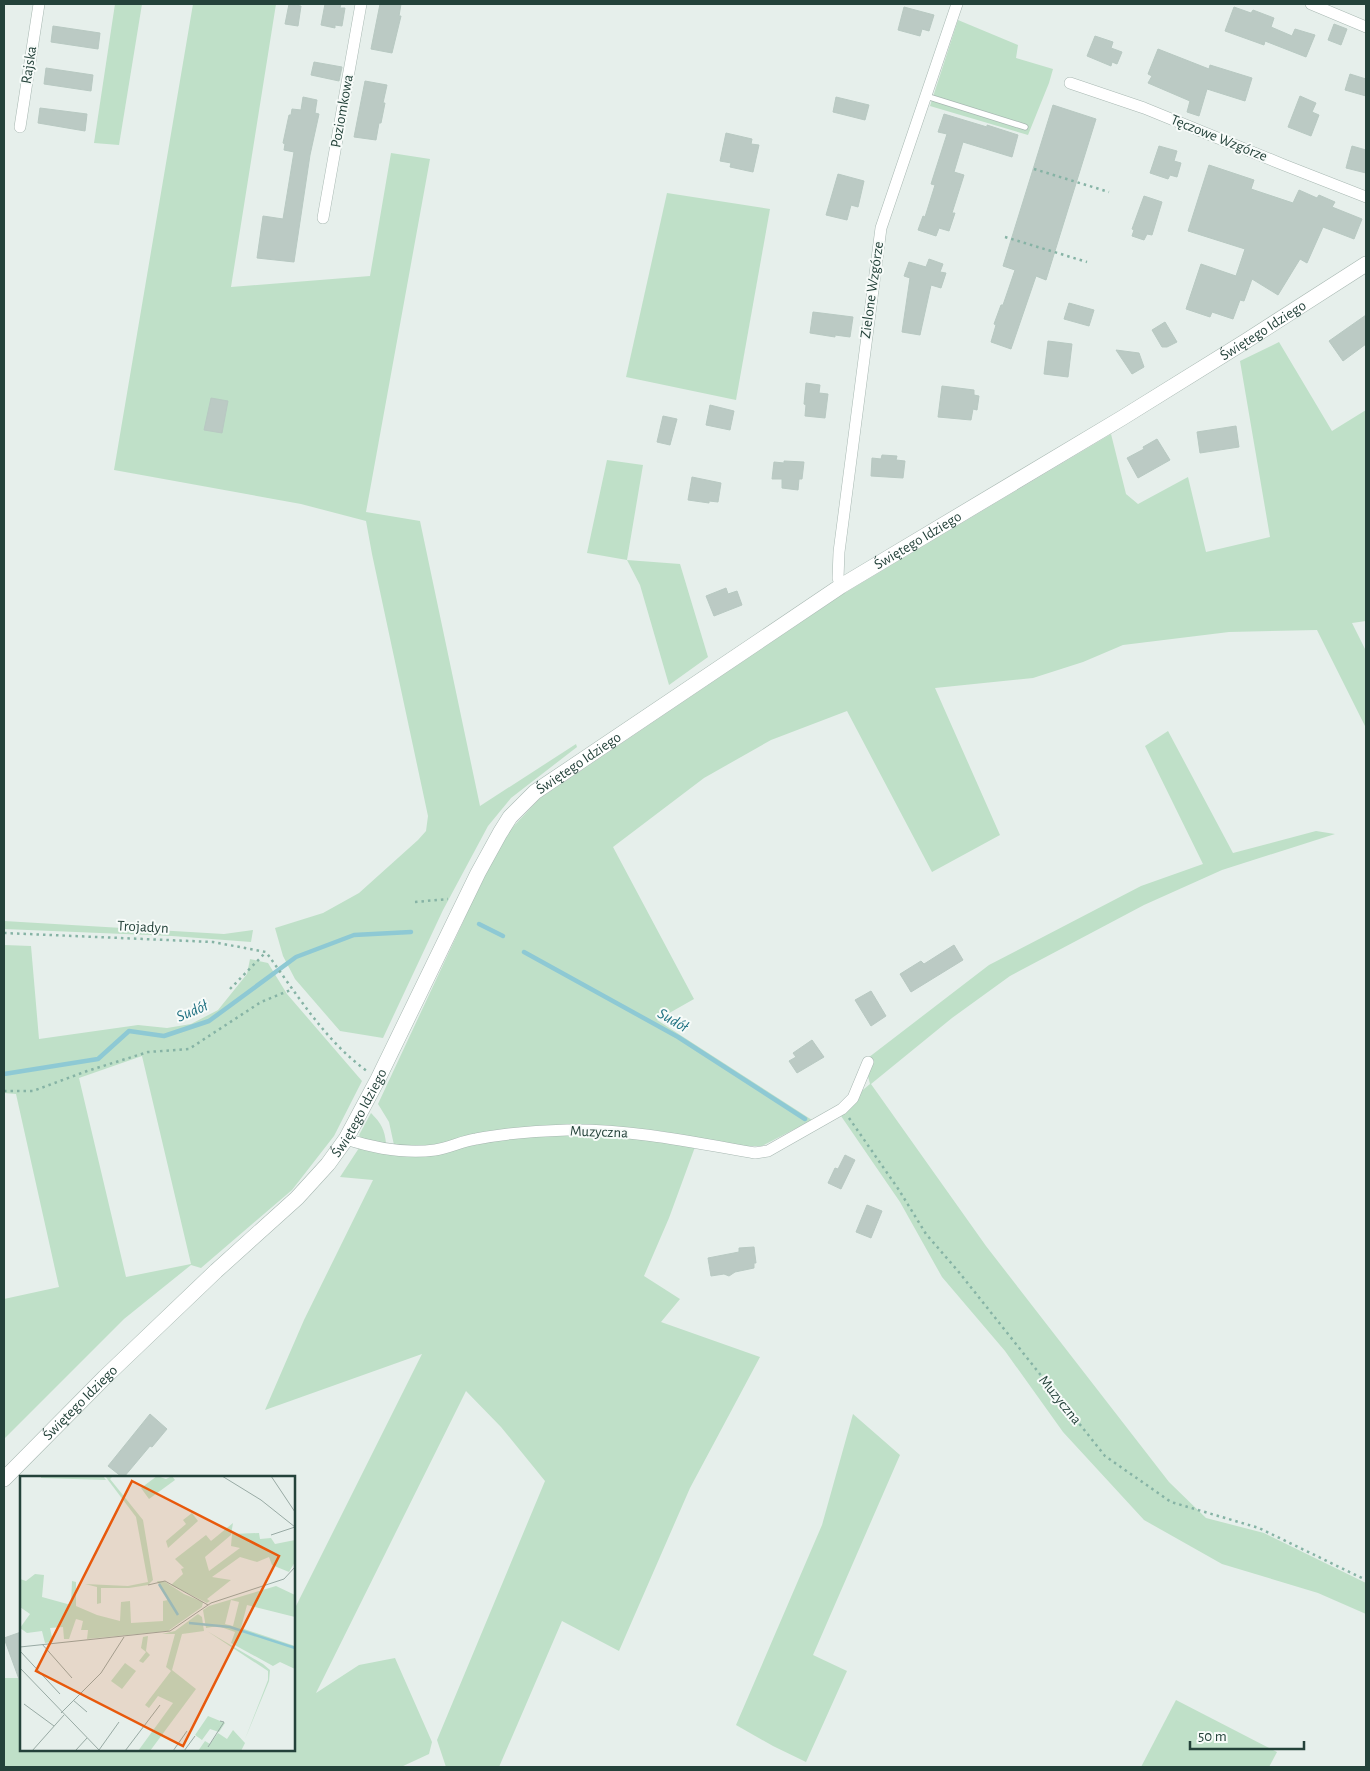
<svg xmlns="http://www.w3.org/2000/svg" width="1370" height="1771" font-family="'Alegreya Sans',sans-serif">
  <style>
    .green { fill: #bfe0c8; fill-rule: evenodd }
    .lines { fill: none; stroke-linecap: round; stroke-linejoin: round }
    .stream { stroke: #8ec9d4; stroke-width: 4.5 }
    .building { fill: #bbcac4; stroke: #b8c9c2 }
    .service-casing { stroke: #a8b8b2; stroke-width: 7 }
    .minor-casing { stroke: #a8b8b2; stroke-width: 12 }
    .tertiary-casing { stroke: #a8b8b2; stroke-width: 16 }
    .path { stroke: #86b3a5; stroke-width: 2.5; stroke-dasharray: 2.5 4; stroke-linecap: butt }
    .service { stroke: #fff; stroke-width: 5.5 }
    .minor { stroke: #fff; stroke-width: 11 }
    .tertiary { stroke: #fff; stroke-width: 15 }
    .labels { text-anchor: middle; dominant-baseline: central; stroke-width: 4; stroke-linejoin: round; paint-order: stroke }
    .street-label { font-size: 15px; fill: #24423a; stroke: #f7fbf9 }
    .water-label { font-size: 16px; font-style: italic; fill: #1c6f80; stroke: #f7fbf9 }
    .inset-river { fill: none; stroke: #8ec9d4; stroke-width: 2.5 }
    .inset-road { fill: none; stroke: #98aaa4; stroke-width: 1 }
    .view { fill: #e8590c; fill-opacity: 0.15; stroke: #e8590c; stroke-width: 2.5 }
    .inset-edge { fill: none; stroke: #24423a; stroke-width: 2.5 }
  </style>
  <rect width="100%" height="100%" fill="#e6efeb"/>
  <!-- green -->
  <g class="green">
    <polygon points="115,4 142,4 119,145 94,143"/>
    <polygon points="193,4 276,4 231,287 370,276 391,153 430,159 366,512 420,521 480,806 576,744 577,747 511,798 488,826 443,910 383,1038 340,1031 295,979 283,956 275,928 323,913 359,893 418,840 426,831 428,816 372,554 366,521 301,504 114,470"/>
    <polygon points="958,20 1018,45 1016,58 1053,69 1049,83 1028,135 930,106"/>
    <polygon points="667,193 770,209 736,400 626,377"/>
    <polygon points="1279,342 1332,431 1366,410 1366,621 1352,623 1366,651 1366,728 1317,630 1229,632 1123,645 1083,662 1033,678 935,688 1000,835 932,872 847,711 771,740 704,778 613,847 694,999 657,1020 812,1120 762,1146 733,1146 660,1131 605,1126 433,1145 394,1145 389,1122 378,1104 464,920 479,883 511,829 539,799 843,594 1111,434 1126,494 1138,504 1188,477 1206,552 1270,537 1240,361"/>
    <polygon points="607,460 643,465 627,560 680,564 708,657 669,685 640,585 627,560 587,553"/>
    <polygon points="1168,731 1233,853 1316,831 1335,834 1222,870 1144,905 1010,976 952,1018 871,1084 986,1246 1169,1482 1206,1518 1264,1533 1366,1583 1366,1614 1318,1593 1222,1564 1144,1520 1063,1432 1005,1351 942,1277 900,1202 841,1116 858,1094 870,1084 864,1061 989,965 1141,886 1203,864 1145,746"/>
    <polygon points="4,921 224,934 253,930 251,942 172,936 4,929"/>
    <path d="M4 945 31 946 39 1039 138 1025 167 1028 191 1024 218 1010 247 974 250 959 268 963 287 994 362 1081 334 1136 292 1190 201 1268 191 1265 124 1319 4 1439V1299L59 1287 16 1094 4 1093ZM142 1056 191 1264 126 1277 79 1078Z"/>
    <path d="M371 1113C381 1123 385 1130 386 1144L363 1141 359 1135Z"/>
    <polygon points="551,1134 628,1136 695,1147 669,1218 644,1276 680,1299 661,1322 760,1357 690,1488 619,1651 562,1621 499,1767 446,1767 437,1740 545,1481 501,1427 466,1391 316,1693 359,1665 395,1658 432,1742 429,1754 401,1767 4,1767 4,1678 19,1678 21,1679 21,1750 294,1750 294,1610 422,1354 265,1410 304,1320 373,1180 340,1177 359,1148 474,1144"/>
    <polygon points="853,1414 900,1455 813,1655 847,1671 806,1762 773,1746 736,1725 822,1525"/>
    <polygon points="1176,1700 1277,1752 1269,1767 1141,1767"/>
  </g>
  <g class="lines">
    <!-- stream -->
    <g class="stream">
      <polyline points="479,924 503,936"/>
      <polyline points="524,952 678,1037 805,1119"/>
      <polyline points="4,1074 98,1059 129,1031 164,1036 209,1021 296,957 354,935 411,932"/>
    </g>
  </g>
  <!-- building -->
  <g class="building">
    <polygon points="289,4 301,6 298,26 285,24"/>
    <polygon points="325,4 341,4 340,8 345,8 342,26 335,25 335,28 321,25"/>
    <polygon points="380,4 401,4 399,16 401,16 392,53 371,49"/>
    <polygon points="904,7 934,15 929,31 922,29 920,36 898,30"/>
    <polygon points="1234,7 1251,13 1253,10 1274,18 1271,27 1292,36 1295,29 1315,35 1306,57 1265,41 1264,45 1225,31"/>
    <polygon points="1334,24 1347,29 1341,45 1328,40"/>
    <polygon points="53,26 100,33 98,49 51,42"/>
    <polygon points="1095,36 1113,42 1111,48 1122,52 1117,64 1112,62 1111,66 1087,56"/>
    <polygon points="1158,49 1209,69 1210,65 1252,78 1245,101 1207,89 1199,116 1187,112 1190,101 1148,83 1152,76 1148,74"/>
    <polygon points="314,62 342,67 339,81 311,75"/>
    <polygon points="46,68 93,75 91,91 44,84"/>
    <polygon points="1350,74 1366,79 1366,96 1345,90"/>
    <polygon points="365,81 387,85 383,103 385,103 381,123 379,123 376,140 354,137"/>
    <polygon points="1300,96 1316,103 1312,112 1319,115 1311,136 1288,127"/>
    <polygon points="303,97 317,100 315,113 319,114 310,155 294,262 257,258 263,216 283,219 294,152 284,150 285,144 283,143 289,115 291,115 292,109 301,110"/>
    <polygon points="836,97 869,105 865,120 833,112"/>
    <polygon points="1053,105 1096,119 1046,280 1036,276 1011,349 991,342 996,325 994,324 1001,305 1003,305 1015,270 1003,266"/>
    <polygon points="40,108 87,114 85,131 38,123"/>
    <polygon points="944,114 987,127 987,125 1018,135 1012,157 963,142 954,172 964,175 952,213 955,213 949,231 939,228 936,236 918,230 923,216 925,217 935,185 931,184 947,134 938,132"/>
    <polygon points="726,133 752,139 751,144 759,145 753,172 730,167 731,163 720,161"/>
    <polygon points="1159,146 1177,151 1174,161 1181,163 1177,177 1170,175 1168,179 1150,173"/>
    <polygon points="1352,146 1366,150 1366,173 1346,168"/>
    <polygon points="1209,165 1254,180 1251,189 1293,203 1299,190 1317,198 1319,195 1335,202 1332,207 1362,219 1354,239 1323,227 1307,263 1300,259 1278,295 1252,279 1244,301 1240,300 1233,319 1212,312 1210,317 1186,309 1201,264 1236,276 1245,249 1188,231"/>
    <polygon points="838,174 864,181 858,207 851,205 847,220 826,215"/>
    <polygon points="1144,196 1162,202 1152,235 1147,234 1144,240 1132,236 1134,230 1132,229"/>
    <polygon points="929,259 943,264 940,272 946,273 941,288 931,285 920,335 902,332 910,278 904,276 909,262 926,267"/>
    <polygon points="1069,303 1094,310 1089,326 1064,319"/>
    <polygon points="813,312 853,317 850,337 835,335 835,337 810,333"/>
    <polygon points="1366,315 1366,344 1343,361 1329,341"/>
    <polygon points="1165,322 1177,342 1167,347 1162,347 1152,330"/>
    <polygon points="1048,341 1072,344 1068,377 1044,374"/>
    <polygon points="1116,350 1139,353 1144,367 1132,374"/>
    <polygon points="806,383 820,385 819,393 828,394 825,418 805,416 806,405 804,404"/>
    <polygon points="942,386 974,390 974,395 979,396 977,410 973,409 971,420 938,417"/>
    <polygon points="211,398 228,401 222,433 204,430"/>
    <polygon points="710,405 734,411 730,430 706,425"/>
    <polygon points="663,416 677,419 670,445 657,442"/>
    <polygon points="1236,426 1239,447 1200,453 1197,432"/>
    <polygon points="1157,439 1170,460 1138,478 1127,458 1144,449 1143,447"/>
    <polygon points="882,455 897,456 896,460 905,461 903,478 871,476 872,458 881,459"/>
    <polygon points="784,461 804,462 802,479 799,479 798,490 782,488 782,479 772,479 774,462 784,463"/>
    <polygon points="692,477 721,483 718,502 709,501 709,503 688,500"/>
    <polygon points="726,588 728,594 737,591 742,605 714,616 706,596"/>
    <polygon points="954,945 963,960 911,992 900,974 921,961 924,964"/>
    <polygon points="871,991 886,1016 871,1026 855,1000"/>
    <polygon points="812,1040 824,1057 797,1073 789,1061 796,1057 793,1053"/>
    <polygon points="845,1155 855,1160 841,1189 828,1183 835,1168 838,1169"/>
    <polygon points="867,1205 882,1211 871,1238 856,1232"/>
    <polygon points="754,1247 756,1263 754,1263 754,1268 735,1272 729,1276 724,1274 711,1276 708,1258 739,1252 739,1248"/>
    <polygon points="150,1414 167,1429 152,1447 150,1446 124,1477 122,1477 108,1466"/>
    <polygon points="21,1632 21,1682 20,1682 4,1638"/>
  </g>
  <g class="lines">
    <defs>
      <polyline id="service" points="926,96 1025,127"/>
      <g id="minor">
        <polyline points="1311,4 1366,27"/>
        <polyline points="1070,83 1144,108 1284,165 1366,197"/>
        <polyline points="20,127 39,4"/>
        <polyline points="323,218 361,4"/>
        <polyline points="841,586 838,578 839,552 881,228 957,4"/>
        <path d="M346 1139C374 1148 405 1154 435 1150 449 1148 462 1141 476 1139 506 1133 536 1131 567 1130 631 1129 692 1142 755 1153L768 1151 842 1109 853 1098 868 1062"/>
      </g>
      <g id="tertiary">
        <path id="s1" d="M4 1479 105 1377 216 1271 297 1198 328 1164 346 1139 378 1079 478 873 500 833 510 817 535 792 841 586 1122 418 1246 341 1366 264"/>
      </g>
    </defs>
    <!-- service casing -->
    <use href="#service" class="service-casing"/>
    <!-- minor casing -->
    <use href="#minor" class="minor-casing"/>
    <!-- tertiary casing -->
    <use href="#tertiary" class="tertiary-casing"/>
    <!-- path -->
    <g class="path">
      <polyline points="1034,169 1109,192"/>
      <polyline points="1005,237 1087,262"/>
      <polyline points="415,902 448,899"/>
      <path d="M4 933 213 942 266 952C296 993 325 1041 367 1071"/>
      <polyline points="230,989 266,952"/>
      <polyline points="4,1091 33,1091 87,1071 148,1052 189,1049 261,1002 293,989"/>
      <polyline points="849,1118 899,1190 926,1234 958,1271 1105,1456 1171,1502 1259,1528 1366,1580"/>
    </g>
    <!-- service -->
    <use href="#service" class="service"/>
    <!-- minor -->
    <use href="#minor" class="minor"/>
    <!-- tertiary -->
    <use href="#tertiary" class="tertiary"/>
  </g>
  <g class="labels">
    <!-- street labels -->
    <g class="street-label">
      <text transform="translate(29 65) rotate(-81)">Rajska</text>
      <text transform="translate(342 111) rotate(-80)">Poziomkowa</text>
      <text transform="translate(1219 138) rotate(22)">Tęczowe Wzgórze</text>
      <text transform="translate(872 290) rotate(-82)">Zielone Wzgórze</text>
      <text stroke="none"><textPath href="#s1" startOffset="1742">Świętego Idziego</textPath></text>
      <text stroke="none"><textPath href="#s1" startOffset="1338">Świętego Idziego</textPath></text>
      <text stroke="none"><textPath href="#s1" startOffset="932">Świętego Idziego</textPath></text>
      <text transform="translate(143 927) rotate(3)">Trojadyn</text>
      <text stroke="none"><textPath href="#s1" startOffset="512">Świętego Idziego</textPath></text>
      <text transform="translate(599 1132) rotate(2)">Muzyczna</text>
      <text transform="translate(1060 1400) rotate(51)">Muzyczna</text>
      <text stroke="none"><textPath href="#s1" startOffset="108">Świętego Idziego</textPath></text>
    </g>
    <!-- water labels -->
    <g class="water-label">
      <text transform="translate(192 1011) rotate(-23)">Sudół</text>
      <text transform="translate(673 1020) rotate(30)">Sudół</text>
    </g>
  </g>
  <!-- overview -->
  <g transform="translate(20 1476)">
    <rect width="275" height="275" fill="#e6efeb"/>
    <path d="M21 0H83L86 4 21 2ZM85 0H93L90 3 123 44 133 104 128 109 109 112H81V127L77 128V111L65 108 108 110 128 106 116 41ZM137 0 146 3 152 0 155 4 129 23 121 12ZM172 37 178 45 148 72 146 65 166 48 163 44ZM213 47 211 59 185 81 189 95 220 72 211 70 212 58 239 57 240 63 251 62 255 68 275 64V86L269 96 252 89 249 81 237 86 220 81 192 101 211 104 187 123 190 125 187 127 151 109 163 98 161 93 164 92 155 83 186 59 191 65ZM15 98 24 99 22 121 51 129 52 105 56 106V130L77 139 100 145 101 126 110 125 111 147 143 145V125L148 124 137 105H144L164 118 183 126 182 131 148 155 67 163 68 154H61L63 145 56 143 49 163H44L43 151 30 152 33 166 25 167 22 155 7 157 0 152 10 138 0 131V103L6 105ZM256 110 275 119V141L227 129 221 152 275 170V193L260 186 253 190 211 167 215 156 198 150 186 152 183 134 189 130ZM211 124 219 126 213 150 205 148ZM178 138 182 141 184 155 162 158 152 194 176 213 130 275H118L153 227 138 220 129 232 125 229 151 195 146 191 155 158H142L155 155ZM187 155 243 188 250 194 249 205 225 263 248 204V195ZM128 160 126 175 130 179 123 187 119 185 126 176 121 172 123 161ZM105 187 116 195 102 213 91 205ZM188 240 205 247 199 256 190 253 182 264 175 259ZM213 254 225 267 221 275H178L185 265 190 268 198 257 207 263Z" fill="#bfe0c8" fill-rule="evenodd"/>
    <path class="inset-river" d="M139 108 158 139M169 147 210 151 275 172"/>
    <path class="inset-road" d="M202 0 241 24 275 51M251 0 275 36M251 59 275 51M128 109 145 105 188 129M22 168 52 202M0 171 150 155 191 127 264 103 275 91M0 175 40 218M0 192 80 275M53 224 67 236M4 228 34 250M41 237 81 197 104 161M188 271 204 246 200 245M56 274 67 262M79 274 99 246M12 275 44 239M105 275 140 229M153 275 167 255M164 275 175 260"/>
    <path class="view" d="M112 5 259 80 163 270 16 195Z"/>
    <rect width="275" height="275" class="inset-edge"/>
  </g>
  <!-- border -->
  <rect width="1370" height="1771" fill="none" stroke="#24423a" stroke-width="10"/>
  <!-- scale -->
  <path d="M1190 1741v8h114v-8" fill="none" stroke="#24423a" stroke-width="2.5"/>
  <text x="1198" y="1741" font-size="15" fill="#24423a" stroke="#f7fbf9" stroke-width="4" paint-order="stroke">50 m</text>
</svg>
